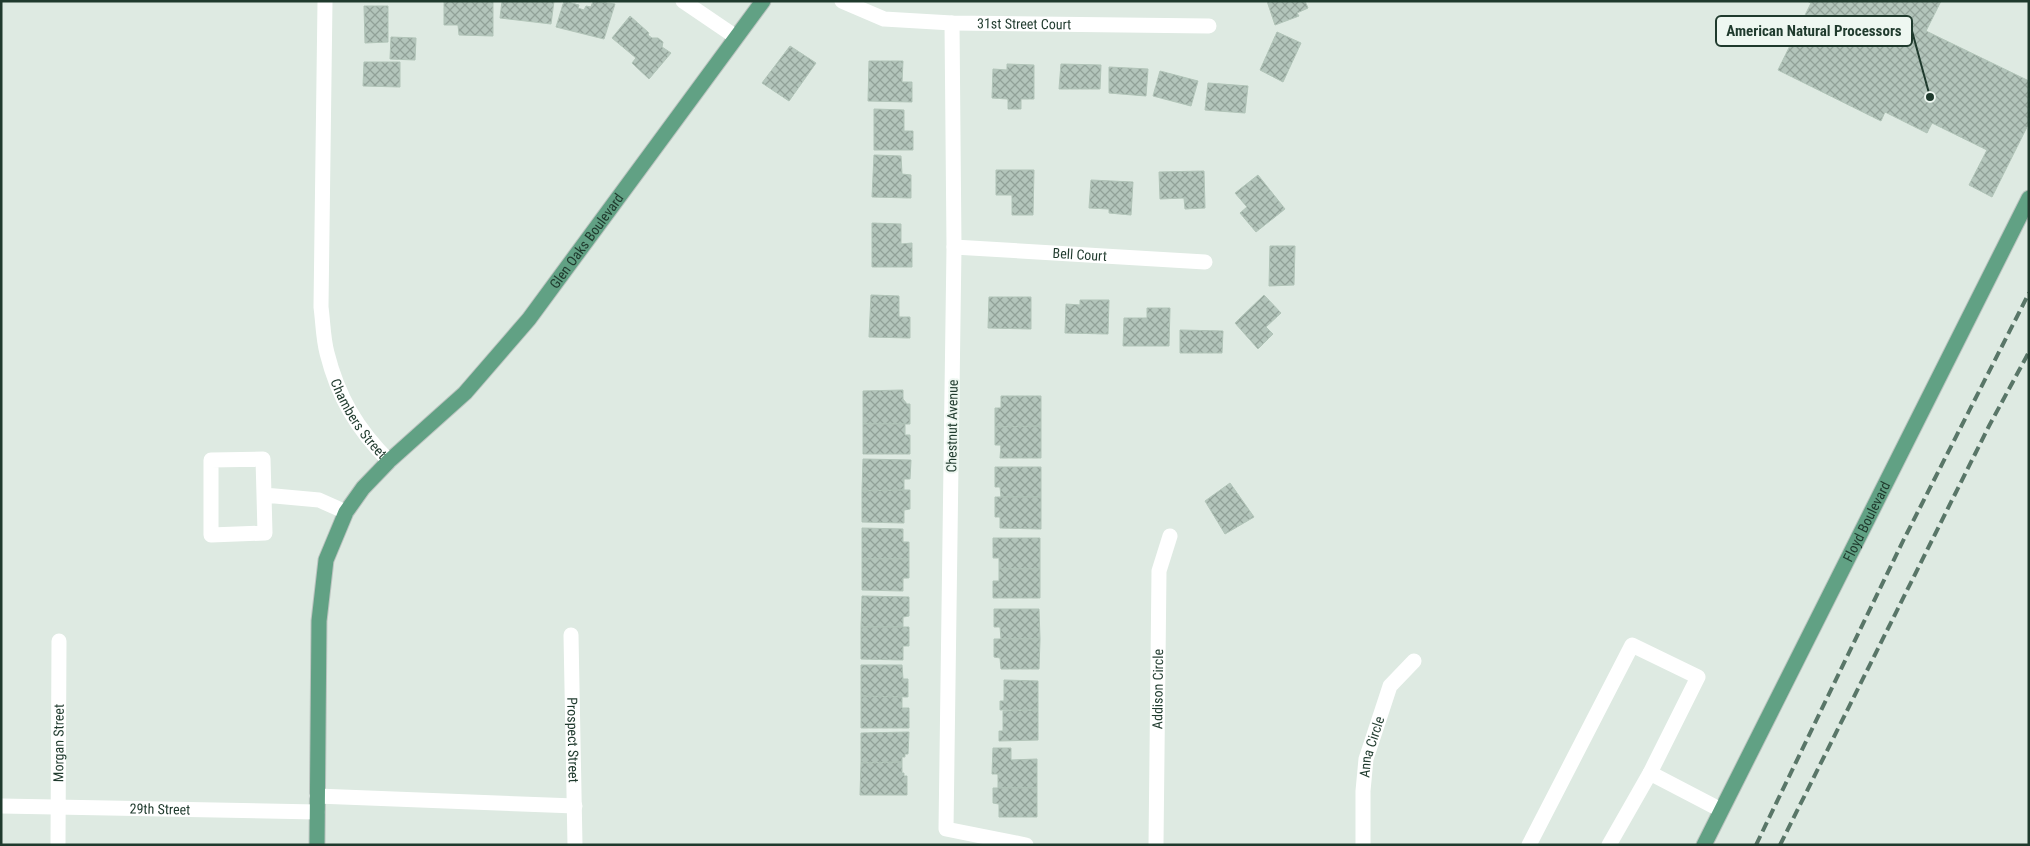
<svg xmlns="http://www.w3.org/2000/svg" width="2030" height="846" font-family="'Roboto Condensed',sans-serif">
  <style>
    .building { fill: url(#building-cross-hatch); stroke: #b1c4b8 }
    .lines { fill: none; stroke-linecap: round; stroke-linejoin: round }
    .major-casing { stroke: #bcc4c0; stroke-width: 17 }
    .minor { stroke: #fff; stroke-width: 15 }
    .major { stroke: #61a184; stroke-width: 15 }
    .rail { stroke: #597668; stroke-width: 4; stroke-dasharray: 10 5; stroke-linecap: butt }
    .labels { text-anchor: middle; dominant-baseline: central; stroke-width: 4; stroke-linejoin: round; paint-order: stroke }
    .street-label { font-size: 14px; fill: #1f3a2d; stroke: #eef7f1 }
    .leader { fill: none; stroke: #1f3a2d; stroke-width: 2 }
    .callout-dot { fill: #1f3a2d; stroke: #eef7f1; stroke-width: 2 }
    .callout { fill: #eef7f1; stroke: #1f3a2d; stroke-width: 2 }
    .callout-label { font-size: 15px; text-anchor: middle; font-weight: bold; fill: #1f3a2d }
  </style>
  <defs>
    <pattern id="building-cross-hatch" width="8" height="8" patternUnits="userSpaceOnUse" patternTransform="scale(1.25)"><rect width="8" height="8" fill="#b3c5bb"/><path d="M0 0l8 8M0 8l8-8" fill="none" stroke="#91a198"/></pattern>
  </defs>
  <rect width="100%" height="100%" fill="#deeae2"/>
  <!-- building -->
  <g class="building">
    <polygon points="444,1 493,1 493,36 459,35 458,25 444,25"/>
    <polygon points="502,1 554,1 551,24 500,18"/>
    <polygon points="564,1 579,5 578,8 584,10 586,6 591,7 593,1 615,4 604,39 556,27"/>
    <polygon points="1267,1 1305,1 1308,8 1297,13 1299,16 1275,25"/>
    <polygon points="1807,1 1941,1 1926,31 2029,81 2029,123 1992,197 1969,185 1987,150 1932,123 1927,133 1885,112 1881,121 1778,70 1811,3"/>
    <polygon points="364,6 388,6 388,42 365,43"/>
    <polygon points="630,16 649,33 648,35 652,38 658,38 663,42 662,47 671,53 649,79 632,63 636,58 612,38"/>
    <polygon points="1277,32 1301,43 1283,82 1260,70"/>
    <polygon points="391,37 416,38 415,60 390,59"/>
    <polygon points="790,46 816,63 789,101 762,83"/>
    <polygon points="869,61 903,61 902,82 912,82 912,102 868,101"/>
    <polygon points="364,62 400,62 400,87 363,86"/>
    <polygon points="1007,64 1034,65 1034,99 1021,99 1021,109 1008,109 1008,99 992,98 993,69 1007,70"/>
    <polygon points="1061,64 1101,65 1100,89 1059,89"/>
    <polygon points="1109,67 1148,69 1146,96 1109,93"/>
    <polygon points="1160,71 1198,81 1191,106 1153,96"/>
    <polygon points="1208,83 1248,86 1245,113 1205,110"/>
    <polygon points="874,109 904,110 904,131 913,131 913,150 874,150"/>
    <polygon points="874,155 901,156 902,174 911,175 911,198 872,197"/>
    <polygon points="996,170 1034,170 1033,215 1012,215 1012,195 996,195"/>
    <polygon points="1204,171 1205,208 1185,209 1184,198 1160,199 1159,172"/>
    <polygon points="1258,175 1285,209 1256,232 1240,213 1247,207 1235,193"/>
    <polygon points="1091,180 1133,182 1131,215 1109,213 1109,209 1089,208"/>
    <polygon points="872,223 901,224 901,244 912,243 912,267 872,267"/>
    <polygon points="1270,246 1295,246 1294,285 1269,286"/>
    <polygon points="871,295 899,296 899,317 910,317 910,338 869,337"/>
    <polygon points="1264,295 1281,313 1266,327 1273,334 1258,349 1235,323"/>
    <polygon points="989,297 1031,297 1031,329 988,328"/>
    <polygon points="1080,300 1109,300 1108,334 1065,333 1066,304 1080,305"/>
    <polygon points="1147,308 1170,308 1169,346 1123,346 1124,318 1147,318"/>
    <polygon points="1180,330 1223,331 1222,353 1180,353"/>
    <polygon points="903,390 903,399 907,404 910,404 910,424 863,424 863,391"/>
    <polygon points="1001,396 1041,396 1041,426 995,427 995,408 1001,408"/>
    <polygon points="863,424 905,424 905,435 910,435 910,454 863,454"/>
    <polygon points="1041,426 1041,458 1000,458 1001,445 995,445 995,427"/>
    <polygon points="863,459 911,460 910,479 904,479 904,490 862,491"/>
    <polygon points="995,467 1041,467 1041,497 1001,497 1000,487 995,487"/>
    <polygon points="1230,483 1254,517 1225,534 1205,501"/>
    <polygon points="904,490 910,490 910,509 904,510 904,523 862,522 862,491"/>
    <polygon points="995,497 1041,497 1041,529 1000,528 1000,517 995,517"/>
    <polygon points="862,528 903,529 903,542 909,542 909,559 862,559"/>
    <polygon points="993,538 1040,538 1040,569 999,569 999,558 993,558"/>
    <polygon points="862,559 909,559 909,578 903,578 903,591 862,590"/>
    <polygon points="999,569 1040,569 1040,598 993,598 993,581 999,581"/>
    <polygon points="862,596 909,597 909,616 903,617 903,627 861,627"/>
    <polygon points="994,609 1039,609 1040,639 1001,639 1000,627 994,627"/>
    <polygon points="861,627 909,627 909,646 903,646 903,660 861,659"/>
    <polygon points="994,639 1040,639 1039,669 1001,669 1000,658 994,657"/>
    <polygon points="861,665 902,665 903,679 908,679 908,697 861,696"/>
    <polygon points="1004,680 1038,681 1038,710 1000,710 1000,701 1004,701"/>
    <polygon points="861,696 902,697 902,708 909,708 909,728 861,728"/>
    <polygon points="1038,710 1038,740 999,741 999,731 1003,731 1003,711"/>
    <polygon points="909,732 908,754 905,754 905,757 902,757 902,762 861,763 861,733"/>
    <polygon points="993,748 1011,748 1011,760 1037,759 1037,788 998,788 998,774 992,774"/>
    <polygon points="902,762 902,773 904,773 904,776 907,776 907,795 860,795 861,763"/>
    <polygon points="993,788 1037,788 1037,817 999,817 999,804 993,803"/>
  </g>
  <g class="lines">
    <defs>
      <g id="major">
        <path id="s9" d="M317 845 319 621 326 560 346 512 363 488 389 461 465 393 529 319 763 1"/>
        <path id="s10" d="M1704 845 2029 198"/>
      </g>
    </defs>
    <!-- major casing -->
    <use href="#major" class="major-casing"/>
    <!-- minor -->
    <g class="minor">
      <path id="s1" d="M325 1 321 307C323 322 323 338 327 353 338 397 357 429 389 461"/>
      <polyline points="683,1 736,37"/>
      <path id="s2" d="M842 1 884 19 952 23 1209 26"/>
      <polyline points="952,23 954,247 946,829 1026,845"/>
      <path id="s3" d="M954 247 1205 262"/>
      <polyline points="264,495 263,459 211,460 211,535 265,533 264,495 319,500 346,512"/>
      <path id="s4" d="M571 635 575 845"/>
      <polyline points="317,796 575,806"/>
      <path id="s5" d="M1 806 317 812"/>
      <path id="s6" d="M58 845 59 641"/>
      <path id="s7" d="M1156 845 1159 571 1170 536"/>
      <path id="s8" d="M1363 845V791L1366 759 1390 686 1414 661"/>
      <polyline points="1529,845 1632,645 1698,677 1650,773"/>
      <polyline points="1609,845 1650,773 1721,810"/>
    </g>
    <!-- major -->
    <use href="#major" class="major"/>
    <!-- rail -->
    <g class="rail">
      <polyline points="1756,845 1903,541 2029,293"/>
      <polyline points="1780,845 1989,426 2029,352"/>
    </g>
  </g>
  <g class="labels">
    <!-- street labels -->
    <g class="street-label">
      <text stroke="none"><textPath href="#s2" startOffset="186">31st Street Court</textPath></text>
      <text stroke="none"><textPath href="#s9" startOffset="701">Glen Oaks Boulevard</textPath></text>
      <text stroke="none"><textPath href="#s3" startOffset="126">Bell Court</textPath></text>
      <text stroke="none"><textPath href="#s1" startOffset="426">Chambers Street</textPath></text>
      <text transform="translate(952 426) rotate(-89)">Chestnut Avenue</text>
      <text stroke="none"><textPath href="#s10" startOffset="362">Floyd Boulevard</textPath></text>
      <text stroke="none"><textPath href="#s7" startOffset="156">Addison Circle</textPath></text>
      <text stroke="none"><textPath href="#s4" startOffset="105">Prospect Street</textPath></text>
      <text stroke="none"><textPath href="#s6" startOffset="102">Morgan Street</textPath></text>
      <text stroke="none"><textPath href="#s8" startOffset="99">Anna Circle</textPath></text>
      <text stroke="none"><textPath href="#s5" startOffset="159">29th Street</textPath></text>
    </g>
  </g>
  <!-- callouts -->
  <path class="leader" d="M1930 97L1912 31"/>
  <circle class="callout-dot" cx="1930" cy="97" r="5"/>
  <rect class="callout" x="1716" y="16" width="196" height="30" rx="5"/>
  <g class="callout-label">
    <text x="1814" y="36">American Natural Processors</text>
  </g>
  <!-- border -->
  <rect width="2030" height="846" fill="none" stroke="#1f3a2d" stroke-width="5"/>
</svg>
